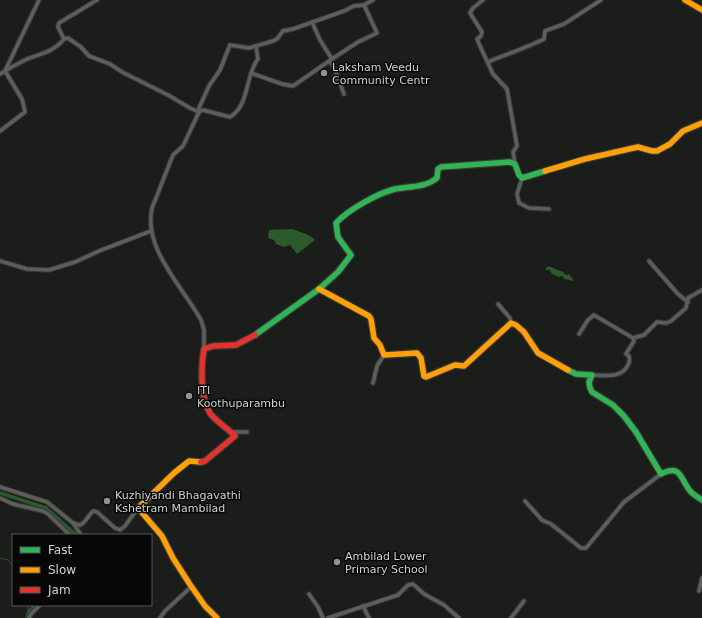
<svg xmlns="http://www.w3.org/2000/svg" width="702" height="618" font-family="'DejaVu Sans',sans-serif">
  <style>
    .water { fill: #2d5a2c }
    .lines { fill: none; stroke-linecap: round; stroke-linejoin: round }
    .stream { stroke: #2d5a2c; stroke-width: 1 }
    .canal { stroke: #2d5a2c; stroke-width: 3.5 }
    .street-casing { stroke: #363835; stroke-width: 5.5 }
    .fast-casing { stroke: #363835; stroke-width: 8 }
    .slow-casing { stroke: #363835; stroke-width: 8 }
    .jam-casing { stroke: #363835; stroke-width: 8 }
    .street { stroke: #5c5e5b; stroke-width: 3.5 }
    .fast { stroke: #30b455; stroke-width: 5.5 }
    .slow { stroke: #ff9f0a; stroke-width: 5.5 }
    .jam { stroke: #e5322d; stroke-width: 5.5 }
    .poi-dot { fill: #909390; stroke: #060706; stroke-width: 1.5 }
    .labels { text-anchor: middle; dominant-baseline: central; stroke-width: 3; stroke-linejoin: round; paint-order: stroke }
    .poi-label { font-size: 11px; fill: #d0d3cf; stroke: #060706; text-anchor: start }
  </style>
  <rect width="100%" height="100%" fill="#1a1d1a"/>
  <!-- water -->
  <g class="water">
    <path d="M293 229C301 233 310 234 315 240L297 254 290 245 284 247 276 244 274 240 268 238 269 230Z"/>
    <polygon points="548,266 563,272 566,275 569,274 574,281 565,279 562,276 559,277 551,273 550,270 545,270"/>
  </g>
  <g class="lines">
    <!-- stream -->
    <g class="stream">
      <polyline points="0,558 8,560 13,566"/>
      <polyline points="27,605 29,611"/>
    </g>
    <!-- canal -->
    <g class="canal">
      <polyline points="0,493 46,508 76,535"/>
      <polyline points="27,618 29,611 36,605"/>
    </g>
    <defs>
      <g id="street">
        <path d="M97 0 59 23 58 27 64 39 68 38 81 47 89 56 110 64 122 72 168 95 190 108 199 112 203 110 230 117C250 105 245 75 258 59L256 46"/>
        <polyline points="483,0 473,8 470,13 482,32 481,36 477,39 480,46 493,74 507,89 517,146 513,152 515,164"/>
        <polyline points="332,59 358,42 377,33 364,5"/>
        <polyline points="329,61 334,67 344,94"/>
        <path d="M488 62C507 54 526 48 544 39L545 31 564 24 601 0"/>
        <polyline points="251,73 282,84 293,86 332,59 320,40 312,22"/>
        <path d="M0 74C8 69 17 64 25 60 39 54 54 52 64 39"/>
        <polyline points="0,131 25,112 22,99 5,71 39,0"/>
        <polyline points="522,178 517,194 519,203 529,208 549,209"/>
        <polyline points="0,261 27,269 49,270 75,262 99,251 151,231"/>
        <polyline points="649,261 678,294 688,302"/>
        <polyline points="498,304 510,318 511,323"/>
        <polyline points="579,334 588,320 594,315 633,338"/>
        <path d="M204 349V330L201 320C183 287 143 249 152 208L173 155 183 146 199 112V108L209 86 220 70 230 45 249 48 273 41 277 39 283 31 293 29 344 11 354 6 364 5 373 0"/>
        <path d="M592 375C605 375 621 379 628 365 630 362 630 360 629 356L626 354 634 341 633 338 644 335 657 322 666 323 671 321 686 308 688 298 702 290"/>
        <polyline points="373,383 377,366 384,355"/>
        <polyline points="232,432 247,432"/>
        <polyline points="0,487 47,502 73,523 81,535"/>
        <polyline points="0,498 13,504 43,511 48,514 70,535"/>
        <polyline points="525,501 542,520 551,524 581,548 586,548 624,502 661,474"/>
        <path d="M73 523 80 525C87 522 88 514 94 511L97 512 115 528 120 530 125 526 138 508"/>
        <polyline points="699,591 702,578"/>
        <polyline points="309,594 318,607 323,618"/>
        <polyline points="363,606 369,618"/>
        <polyline points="29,618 31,614 40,605"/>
        <polyline points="160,618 165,611 191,587"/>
        <polyline points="328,618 398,595 408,585 413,584 424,594 444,605 459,618"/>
        <polyline points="511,618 524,601"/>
      </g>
      <g id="fast">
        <path d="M255 335 319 289 338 272 351 255 338 237 336 223C348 210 378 193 395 189 409 186 425 188 437 178L438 169 441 167 510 162 515 164 519 175 522 178 545 171"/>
        <path d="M568 370 576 374 592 375 589 382 590 388 592 392 613 405 624 416 636 432 661 474C682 463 680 480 691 492 694 495 699 498 702 500"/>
      </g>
      <g id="slow">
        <polyline points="685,0 702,10"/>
        <polyline points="545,171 585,159 638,147 652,151 657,151 670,144 683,131 702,123"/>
        <polyline points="319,289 369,316 371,319 374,338 380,345 384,355 417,353 421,358 424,376 426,377 455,365 464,366 511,323 516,325 524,332 538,353 568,370"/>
        <polyline points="201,462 189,461 174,473 138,508 162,536 173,558 189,583 205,606 217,618"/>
      </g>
      <path id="jam" d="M201 462 205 461 235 436C228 428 216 422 210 413 200 399 201 365 204 349L213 346 236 345 255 335"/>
    </defs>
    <!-- street casing -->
    <use href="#street" class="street-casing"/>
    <!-- fast casing -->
    <use href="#fast" class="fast-casing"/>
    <!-- slow casing -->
    <use href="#slow" class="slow-casing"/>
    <!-- jam casing -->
    <use href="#jam" class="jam-casing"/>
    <!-- street -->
    <use href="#street" class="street"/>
    <!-- fast -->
    <use href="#fast" class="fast"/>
    <!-- slow -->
    <use href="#slow" class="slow"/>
    <!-- jam -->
    <use href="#jam" class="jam"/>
  </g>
  <!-- markers -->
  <g class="poi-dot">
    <circle cx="324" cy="73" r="4"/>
    <circle cx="189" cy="396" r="4"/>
    <circle cx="107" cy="501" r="4"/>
    <circle cx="337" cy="562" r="4"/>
  </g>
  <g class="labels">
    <!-- poi labels -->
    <g class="poi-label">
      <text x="332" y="67">Laksham Veedu<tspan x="332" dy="13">Community Centr</tspan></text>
      <text x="197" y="390">ITI<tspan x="197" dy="13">Koothuparambu</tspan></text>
      <text x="115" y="495">Kuzhiyandi Bhagavathi<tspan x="115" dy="13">Kshetram Mambilad</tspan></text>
      <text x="345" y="556">Ambilad Lower<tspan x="345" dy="13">Primary School</tspan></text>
    </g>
  </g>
  <!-- legend -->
  <rect x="12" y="534" width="140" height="72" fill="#060706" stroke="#575956"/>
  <rect x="20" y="547" width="20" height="6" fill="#30b455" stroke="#575956"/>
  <text x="48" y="554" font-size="12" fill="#d0d3cf">Fast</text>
  <rect x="20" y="567" width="20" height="6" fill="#ff9f0a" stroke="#575956"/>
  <text x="48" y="574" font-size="12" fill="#d0d3cf">Slow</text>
  <rect x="20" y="587" width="20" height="6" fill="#e5322d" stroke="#575956"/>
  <text x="48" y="594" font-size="12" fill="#d0d3cf">Jam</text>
</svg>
